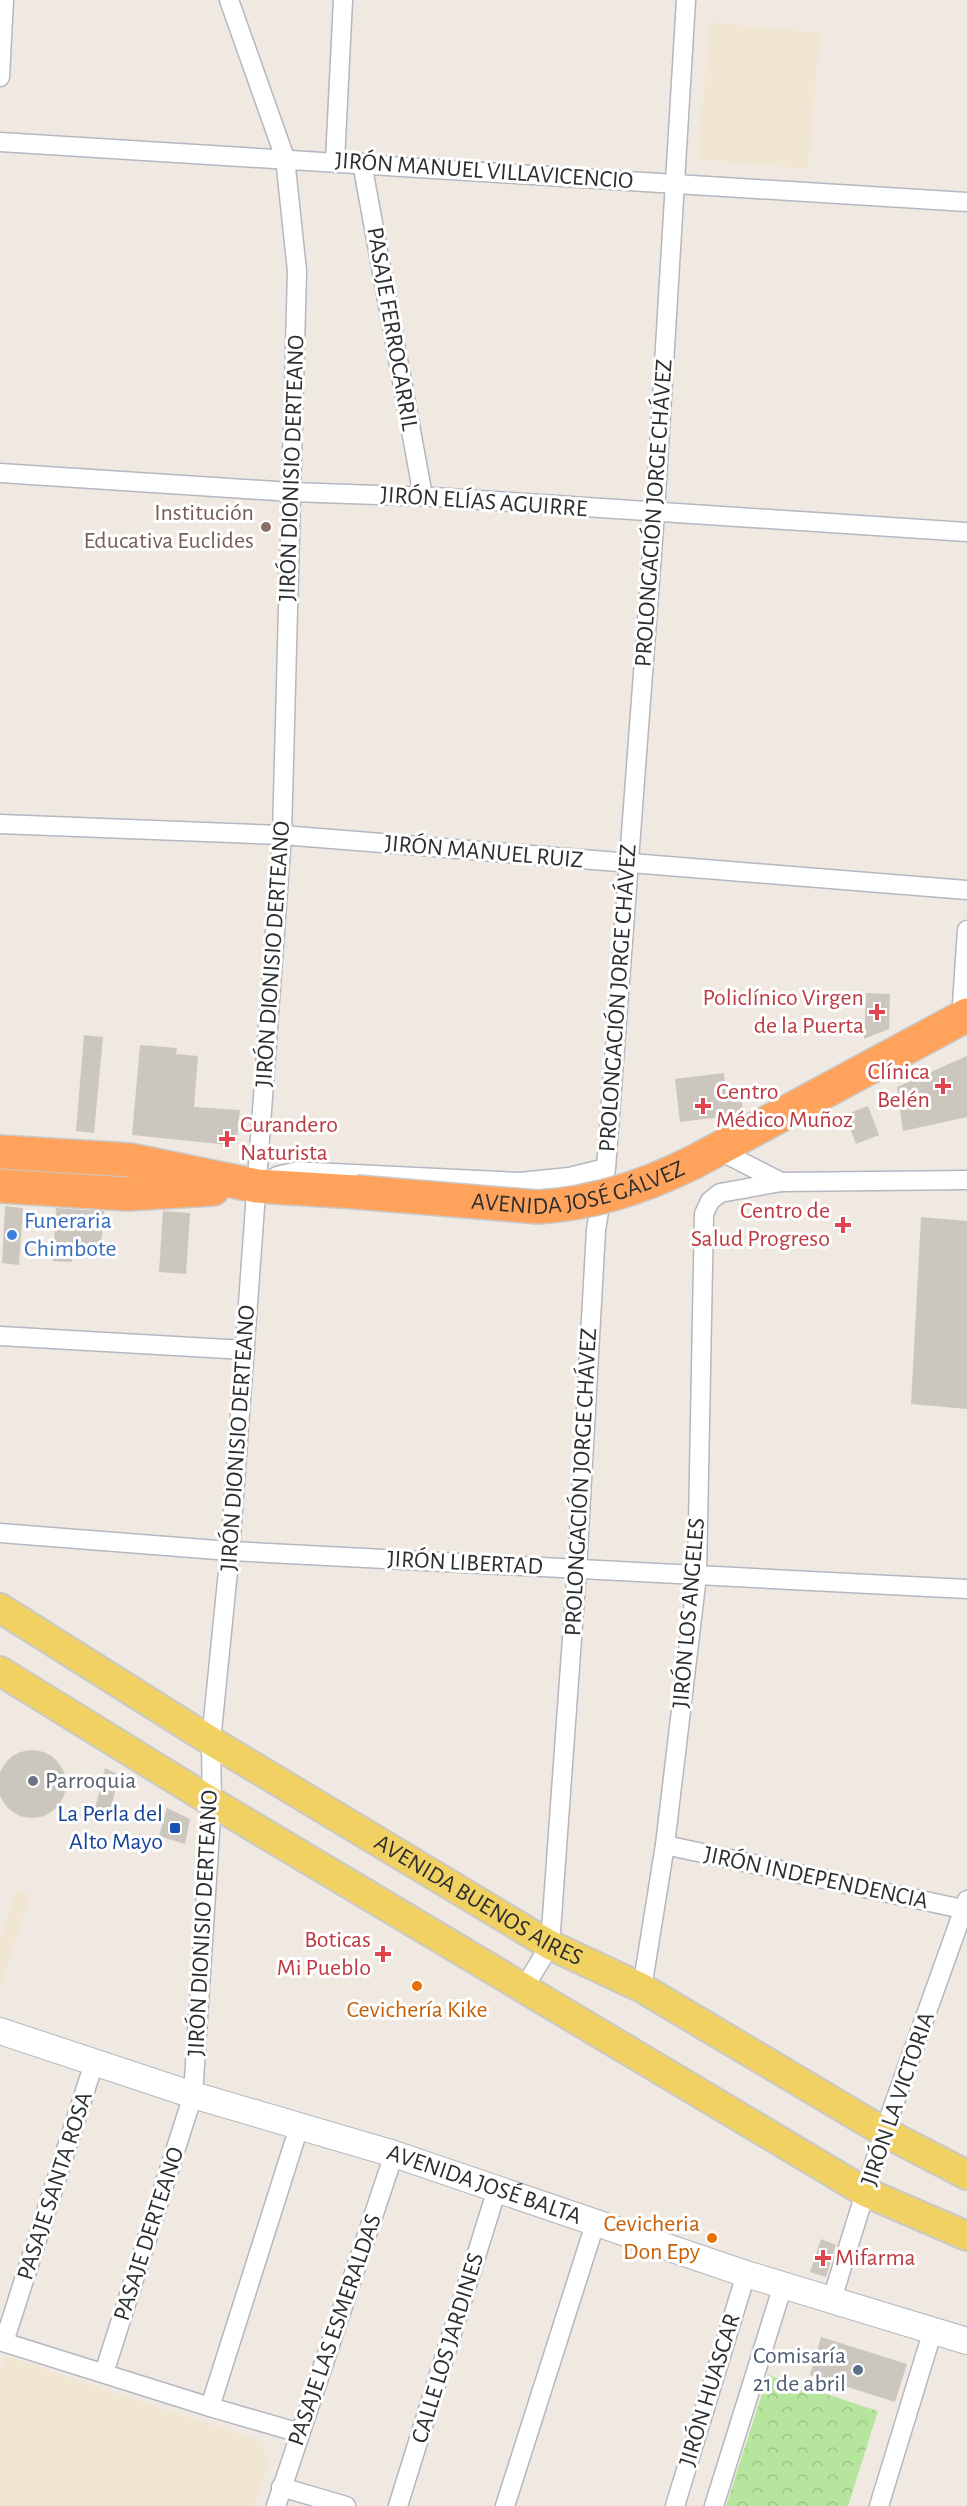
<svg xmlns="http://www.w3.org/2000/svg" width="967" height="2506" font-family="'Alegreya Sans',sans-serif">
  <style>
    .education { fill: #f0e6d1 }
    .park { fill: url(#park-crowns) }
    .building { fill: #cbc7bf }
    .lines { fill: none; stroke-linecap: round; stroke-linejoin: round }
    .street-casing { stroke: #b4b7c1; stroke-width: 21 }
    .secondary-casing { stroke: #b4b7c1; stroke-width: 28 }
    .primary-casing { stroke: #c9c9c9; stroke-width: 32 }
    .highway-casing { stroke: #c9c9c9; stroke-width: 36 }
    .street { stroke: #fff; stroke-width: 18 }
    .secondary { stroke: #fff; stroke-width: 26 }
    .primary { stroke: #f2d163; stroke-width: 28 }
    .highway { stroke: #ffa35c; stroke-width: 33 }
    .highway-bridge-casing { stroke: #c9c9c9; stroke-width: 36; stroke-linecap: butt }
    .highway-bridge { stroke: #ffa35c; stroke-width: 33 }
    .education-dot { fill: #8d6e63; stroke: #fff; stroke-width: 2 }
    .health-dot { fill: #e0444e; stroke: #fff; stroke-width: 2 }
    .shop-dot { fill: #3f7fe0; stroke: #fff; stroke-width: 2 }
    .worship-dot { fill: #6b7280; stroke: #fff; stroke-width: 2 }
    .transit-dot { fill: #1a4fb4; stroke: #fff; stroke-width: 2 }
    .food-dot { fill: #e8710a; stroke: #fff; stroke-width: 2 }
    .service-dot { fill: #5c6f8a; stroke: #fff; stroke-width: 2 }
    .labels { text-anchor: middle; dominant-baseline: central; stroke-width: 6; stroke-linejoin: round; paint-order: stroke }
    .street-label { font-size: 24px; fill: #2e2e2e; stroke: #fff }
    .education-label { font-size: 24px; fill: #785e54; stroke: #fff; text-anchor: end }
    .health-label { font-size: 24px; fill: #be3a42; stroke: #fff; text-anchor: end }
    .shop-label { font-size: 24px; fill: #366cbe; stroke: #fff; text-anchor: start }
    .worship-label { font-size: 24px; fill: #5b616d; stroke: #fff; text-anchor: start }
    .transit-label { font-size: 24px; fill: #164399; stroke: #fff; text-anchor: end }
    .food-label { font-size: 24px; fill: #c56008; stroke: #fff }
    .service-label { font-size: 24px; fill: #4e5e75; stroke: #fff; text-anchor: end }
  </style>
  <defs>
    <pattern id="park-crowns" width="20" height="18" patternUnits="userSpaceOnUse" patternTransform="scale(1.5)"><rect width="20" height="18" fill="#b6e59e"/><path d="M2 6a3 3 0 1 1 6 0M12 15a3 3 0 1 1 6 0" fill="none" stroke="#9dc588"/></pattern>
  </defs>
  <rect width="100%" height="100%" fill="#efe9e1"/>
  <!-- education -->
  <g class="education">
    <polygon points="710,22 820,33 808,169 698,159"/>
    <polygon points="16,1890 30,1895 0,1989 0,1939"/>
    <polygon points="5,2356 264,2442 267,2467 255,2506 0,2506 0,2371"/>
  </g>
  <!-- park -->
  <polygon class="park" points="768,2375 878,2411 848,2506 726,2506"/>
  <!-- building -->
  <g class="building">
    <polygon points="866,993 890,994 889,1029 864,1039"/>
    <polygon points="84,1035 103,1037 94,1133 76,1131"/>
    <polygon points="140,1045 177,1048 176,1054 198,1056 194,1107 240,1110 237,1139 229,1145 132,1135"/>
    <polygon points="967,1056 967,1117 903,1131 897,1087"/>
    <polygon points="724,1073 726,1096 741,1094 743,1112 729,1116 680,1122 675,1079"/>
    <polygon points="868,1106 879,1135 856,1144 845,1115"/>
    <polygon points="5,1206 23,1208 19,1265 2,1263"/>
    <polygon points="56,1208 104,1211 101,1249 73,1248 72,1262 53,1261"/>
    <polygon points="163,1211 190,1213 186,1274 159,1272"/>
    <polygon points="921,1217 967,1221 967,1409 911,1404"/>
    <circle cx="32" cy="1784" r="34"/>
    <polygon points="105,1768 119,1775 109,1816 94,1813"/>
    <polygon points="167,1808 190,1819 185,1844 159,1836"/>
    <polygon points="821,2239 836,2245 826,2277 810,2272"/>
    <polygon points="821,2337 907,2364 895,2402 810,2375"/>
  </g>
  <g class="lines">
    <defs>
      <g id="street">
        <polyline points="0,77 4,0"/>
        <polyline points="0,142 967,202"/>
        <polyline points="335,161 343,0"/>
        <polyline points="362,163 423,496"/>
        <polyline points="0,473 292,492 434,497 967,532"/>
        <polyline points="0,824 282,835 967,890"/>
        <polyline points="961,1018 967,930"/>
        <polyline points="718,1150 781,1182"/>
        <polyline points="277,1176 294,1172 312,1172 520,1182 569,1177 606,1168"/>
        <polyline points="0,1336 245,1350"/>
        <polyline points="0,1533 230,1551 967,1589"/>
        <polyline points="665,1845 967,1910"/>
        <polyline points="524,1988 550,1945 577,1569 596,1230 606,1168 655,513 686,0"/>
        <polyline points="642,1988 665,1845 697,1576 704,1214 710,1201 720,1193 781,1182 967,1180"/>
        <polyline points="832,2299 884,2132 967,1900"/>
        <polyline points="0,2341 210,2407 300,2433"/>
        <polyline points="4,2342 94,2063"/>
        <polyline points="104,2373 193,2095 212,1802 211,1741 230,1551 282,835 297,271 285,158 229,0"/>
        <polyline points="210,2407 299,2127"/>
        <polyline points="281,2487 346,2506"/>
        <polyline points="276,2506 394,2154"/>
        <polyline points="398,2506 497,2189"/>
        <polyline points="505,2506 595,2224"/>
        <polyline points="675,2506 746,2274"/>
        <polyline points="714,2506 783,2285"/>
        <polyline points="879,2506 933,2330"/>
      </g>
      <g id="secondary">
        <path id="s1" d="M0 2031 193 2095 394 2154 746 2274 967 2341"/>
      </g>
      <g id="primary">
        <path id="s2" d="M0 1608 211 1741 550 1945 642 1988 884 2132 967 2175"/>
        <polyline points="0,1671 212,1802 865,2192 967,2236"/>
      </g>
      <g id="highway">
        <polyline points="0,1152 130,1160 257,1186 356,1192"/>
        <polyline points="694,1162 967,1015"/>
        <polyline points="0,1186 127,1194 213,1189"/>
      </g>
    </defs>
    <!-- street casing -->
    <use href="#street" class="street-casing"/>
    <!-- secondary casing -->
    <use href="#secondary" class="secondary-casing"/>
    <!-- primary casing -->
    <use href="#primary" class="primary-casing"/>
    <!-- highway casing -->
    <use href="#highway" class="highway-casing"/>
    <!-- street -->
    <use href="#street" class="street"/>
    <!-- secondary -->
    <use href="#secondary" class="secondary"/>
    <!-- primary -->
    <use href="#primary" class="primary"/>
    <!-- highway -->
    <use href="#highway" class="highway"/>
    <defs>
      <g id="highway-bridge">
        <path id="s3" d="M356 1192 538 1207C594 1204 644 1187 694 1162"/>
      </g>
    </defs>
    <!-- highway-bridge casing -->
    <use href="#highway-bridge" class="highway-bridge-casing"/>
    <!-- highway-bridge -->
    <use href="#highway-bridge" class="highway-bridge"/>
  </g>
  <!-- markers -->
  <circle class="education-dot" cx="266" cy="527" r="6"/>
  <g class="health-dot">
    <path d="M874 1003h6v6h6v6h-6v6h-6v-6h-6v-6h6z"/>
    <path d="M940 1077h6v6h6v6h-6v6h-6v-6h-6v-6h6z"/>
    <path d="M700 1097h6v6h6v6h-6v6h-6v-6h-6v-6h6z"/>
    <path d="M224 1130h6v6h6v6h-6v6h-6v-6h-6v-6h6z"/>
    <path d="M840 1216h6v6h6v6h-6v6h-6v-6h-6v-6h6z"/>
    <path d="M380 1945h6v6h6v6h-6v6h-6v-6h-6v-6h6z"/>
    <path d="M820 2249h6v6h6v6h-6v6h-6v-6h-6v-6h6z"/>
  </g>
  <circle class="shop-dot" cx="12" cy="1235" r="6"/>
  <circle class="worship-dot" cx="33" cy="1781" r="6"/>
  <rect class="transit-dot" x="169" y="1822" width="12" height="12" rx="3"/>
  <g class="food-dot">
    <circle cx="417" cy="1986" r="6"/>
    <circle cx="712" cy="2238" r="6"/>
  </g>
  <circle class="service-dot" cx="858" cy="2370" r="6"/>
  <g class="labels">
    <!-- street labels -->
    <g class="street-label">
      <text transform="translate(484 171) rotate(4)">JIRÓN MANUEL VILLAVICENCIO</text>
      <text transform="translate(392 329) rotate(80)">PASAJE FERROCARRIL</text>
      <text transform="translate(292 468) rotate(-88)">JIRÓN DIONISIO DERTEANO</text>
      <text transform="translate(484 502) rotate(4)">JIRÓN ELÍAS AGUIRRE</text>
      <text transform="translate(654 513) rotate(-86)">PROLONGACIÓN JORGE CHÁVEZ</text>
      <text transform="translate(484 852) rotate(5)">JIRÓN MANUEL RUIZ</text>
      <text transform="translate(273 954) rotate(-86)">JIRÓN DIONISIO DERTEANO</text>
      <text transform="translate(618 998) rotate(-86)">PROLONGACIÓN JORGE CHÁVEZ</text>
      <text stroke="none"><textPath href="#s3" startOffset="225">AVENIDA JOSÉ GÁLVEZ</textPath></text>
      <text transform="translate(238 1438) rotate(-86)">JIRÓN DIONISIO DERTEANO</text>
      <text transform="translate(581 1482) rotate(-87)">PROLONGACIÓN JORGE CHÁVEZ</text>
      <text transform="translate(465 1563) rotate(3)">JIRÓN LIBERTAD</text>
      <text transform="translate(689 1613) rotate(-85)">JIRÓN LOS ANGELES</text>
      <text transform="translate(816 1878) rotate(12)">JIRÓN INDEPENDENCIA</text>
      <text stroke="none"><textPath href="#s2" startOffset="561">AVENIDA BUENOS AIRES</textPath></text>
      <text transform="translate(203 1923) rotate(-87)">JIRÓN DIONISIO DERTEANO</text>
      <text transform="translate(898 2099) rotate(-71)">JIRÓN LA VICTORIA</text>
      <text transform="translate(55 2186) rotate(-72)">PASAJE SANTA ROSA</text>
      <text stroke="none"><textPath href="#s1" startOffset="508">AVENIDA JOSÉ BALTA</textPath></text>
      <text transform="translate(149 2234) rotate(-72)">PASAJE DERTEANO</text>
      <text transform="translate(335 2330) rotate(-71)">PASAJE LAS ESMERALDAS</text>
      <text transform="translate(448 2348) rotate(-73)">CALLE LOS JARDINES</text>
      <text transform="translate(710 2390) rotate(-73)">JIRÓN HUASCAR</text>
    </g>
    <!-- education labels -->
    <g class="education-label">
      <text x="254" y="513">Institución<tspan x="254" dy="28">Educativa Euclides</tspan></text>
    </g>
    <!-- health labels -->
    <g class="health-label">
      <text x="864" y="998">Policlínico Virgen<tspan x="864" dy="28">de la Puerta</tspan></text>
      <text x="930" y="1072">Clínica<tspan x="930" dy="28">Belén</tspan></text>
      <text x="716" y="1092" text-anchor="start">Centro<tspan x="716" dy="28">Médico Muñoz</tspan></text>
      <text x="240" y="1125" text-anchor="start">Curandero<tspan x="240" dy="28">Naturista</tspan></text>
      <text x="830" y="1211">Centro de<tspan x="830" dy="28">Salud Progreso</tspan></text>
      <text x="371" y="1940">Boticas<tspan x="371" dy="28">Mi Pueblo</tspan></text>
      <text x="835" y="2258" text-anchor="start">Mifarma</text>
    </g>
    <!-- shop labels -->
    <g class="shop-label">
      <text x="24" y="1221">Funeraria<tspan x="24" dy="28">Chimbote</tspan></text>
    </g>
    <!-- worship labels -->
    <g class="worship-label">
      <text x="45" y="1781">Parroquia</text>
    </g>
    <!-- transit labels -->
    <g class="transit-label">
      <text x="163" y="1814">La Perla del<tspan x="163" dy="28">Alto Mayo</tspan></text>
    </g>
    <!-- food labels -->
    <g class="food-label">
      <text x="417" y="2010">Cevichería Kike</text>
      <text x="700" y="2224" text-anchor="end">Cevicheria<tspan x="700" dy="28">Don Epy</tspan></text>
    </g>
    <!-- service labels -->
    <g class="service-label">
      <text x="846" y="2356">Comisaría<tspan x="846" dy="28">21 de abril</tspan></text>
    </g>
  </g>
</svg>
